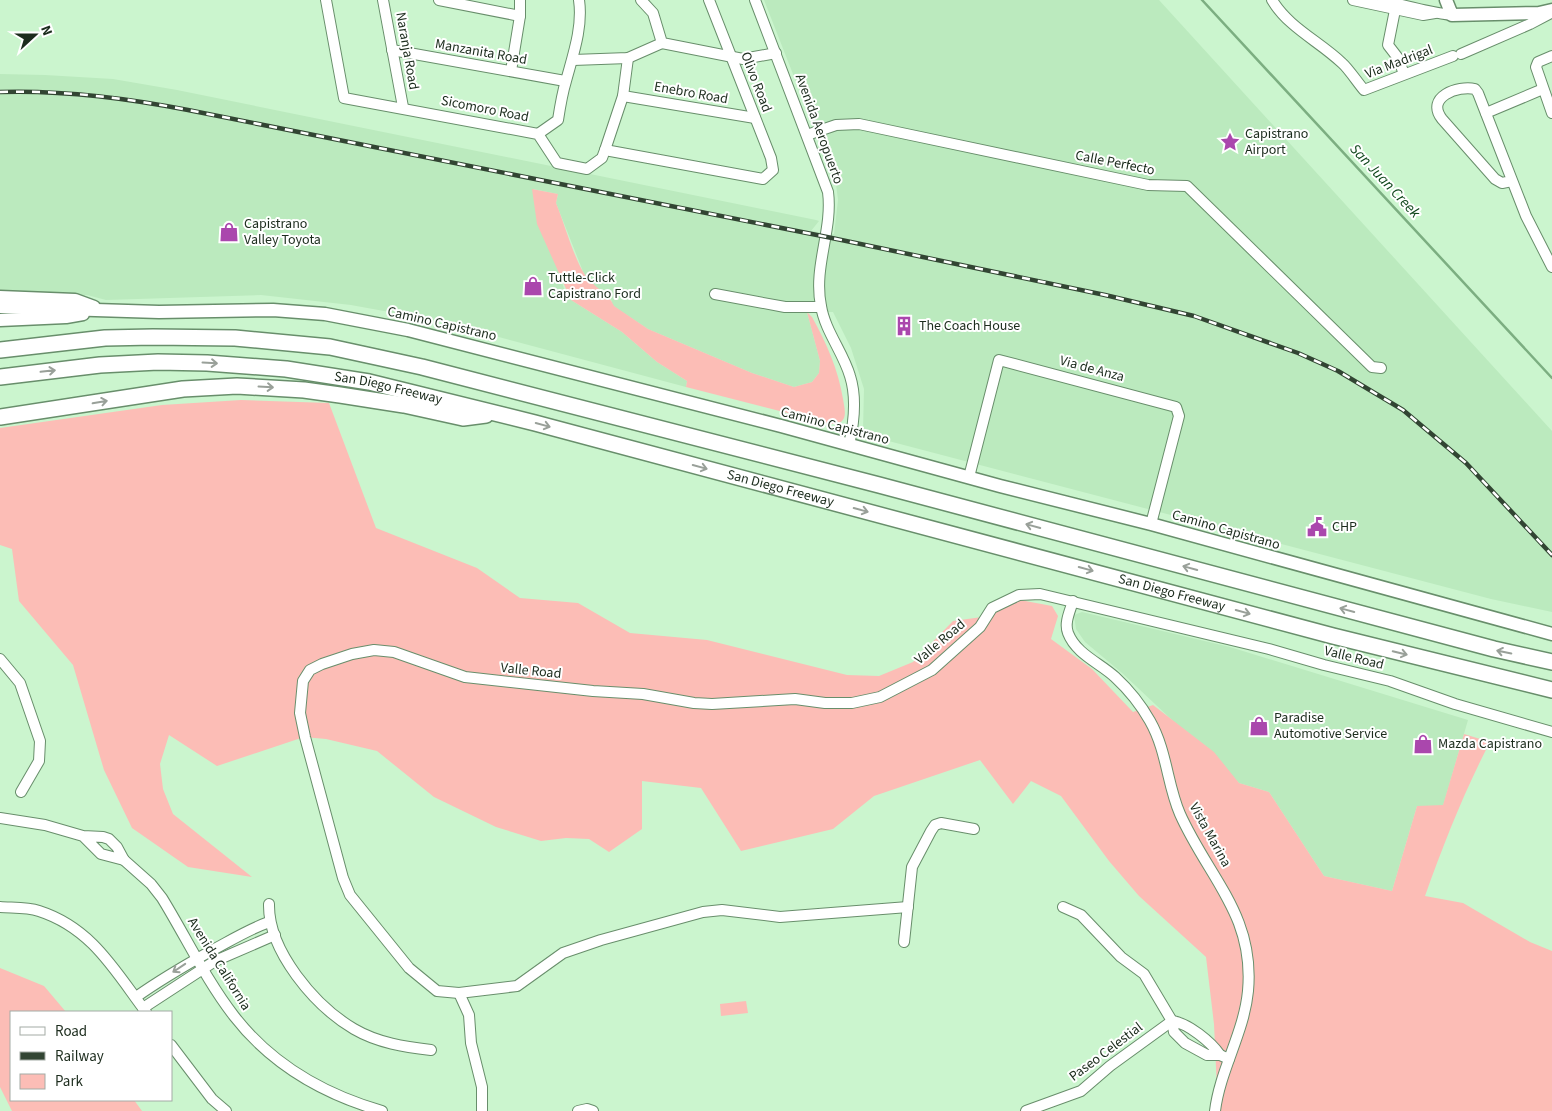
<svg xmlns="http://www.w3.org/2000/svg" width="1552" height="1111" font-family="'Source Sans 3',sans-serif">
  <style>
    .built { fill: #bbeabe }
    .green { fill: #fcbdb6 }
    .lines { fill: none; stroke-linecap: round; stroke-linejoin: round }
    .stream { stroke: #7cae81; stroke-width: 2.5 }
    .minor-casing { stroke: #688e6b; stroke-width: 12 }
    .major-casing { stroke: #688e6b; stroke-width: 15 }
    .highway-casing { stroke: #688e6b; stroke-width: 18 }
    .minor { stroke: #fff; stroke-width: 10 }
    .major { stroke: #fff; stroke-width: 12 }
    .highway { stroke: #fff; stroke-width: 15 }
    .rail-casing { stroke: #324533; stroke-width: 4.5 }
    .rail { stroke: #fff; stroke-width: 2.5; stroke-dasharray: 8; stroke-linecap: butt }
    .oneway { stroke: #99a099 }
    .labels { text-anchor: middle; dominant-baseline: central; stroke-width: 4; stroke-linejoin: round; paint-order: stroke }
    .street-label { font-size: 14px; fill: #1c2c1d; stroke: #fff }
    .poi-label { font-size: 14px; fill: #1c2c1d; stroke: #fff; text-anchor: start }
    .water-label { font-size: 15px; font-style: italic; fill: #0f461b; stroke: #fff }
  </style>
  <rect width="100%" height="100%" fill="#cbf5ce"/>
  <!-- built -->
  <g class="built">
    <polygon points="764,0 1159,0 1552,431 1552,612 1491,599 881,439 863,430 864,389 851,348 833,312 807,312 820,361 819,373 812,382 794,387 752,373 648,329 613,306 611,299 594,287 584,274 556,203 558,194 533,189 565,292 571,300 622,332 657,362 687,381 686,387 439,321 351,305 261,295 106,300 87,295 0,294 0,74 45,75 113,79 177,90 816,220 819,221 811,231 834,234 838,200 836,184"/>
    <polygon points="1082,612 1230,647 1468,720 1443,806 1417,806 1392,891 1324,876 1269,792 1239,783 1122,673 1085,642 1076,629 1074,615"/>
  </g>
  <!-- green -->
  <g class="green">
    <path d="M532 189 558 194 556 203C565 225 573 256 585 275 593 287 609 293 614 306L648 329 752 373 794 387 812 382 819 373 820 361 807 312 812 317C827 344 838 369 843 399 844 405 846 413 844 418 841 424 836 424 831 424L686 387 687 381 657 362 622 332 571 300 537 224Z"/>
    <path d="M241 400 329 403 376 528 477 568 520 598 578 603 630 633 707 640 847 675 879 676 913 662 953 621 982 617 1020 600 1052 606 1058 616 1051 639 1092 669 1133 712 1153 705 1214 752 1239 783 1269 792 1324 876 1392 891 1417 806 1443 805 1464 734 1490 742C1464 792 1444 843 1425 896L1463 903 1530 942 1552 951V1111H1218L1214 1024 1206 957 1139 896 1109 861 1061 796 1031 781 1013 804 980 760 874 796 833 829 741 851 701 788 642 781V829L609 852 589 839 566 838 541 841 496 827 434 797 377 751 326 739 304 737 217 766 169 735 160 764 163 789 173 814 252 877 188 867 132 828 104 770 73 665 19 601 12 549 0 545V428L162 405Z"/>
    <polygon points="0,968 44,986 66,1012 11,1012 11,1100 134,1100 142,1111 12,1111 0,1087"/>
    <polygon points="746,1001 748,1013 721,1016 720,1004"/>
  </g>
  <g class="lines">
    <!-- stream -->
    <polyline class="stream" points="1202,0 1552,378"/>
    <defs>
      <g id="minor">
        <polyline points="326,0 344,98 538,134 557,163 587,169 602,158 605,150 763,179 773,170 771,158 709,0"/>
        <polyline points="383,0 403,107"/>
        <polyline points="439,0 520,16"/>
        <polyline points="641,0 653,13 662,43 743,59 776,53"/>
        <path d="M755 0 828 192C833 230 813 267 821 306 825 331 843 352 850 376 857 398 854 423 849 445"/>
        <path d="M1272 0C1289 28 1319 41 1342 63 1348 68 1358 83 1364 90L1453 56"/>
        <polyline points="1353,0 1423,15 1435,13"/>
        <path d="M1382 0C1402 5 1431 13 1452 15"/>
        <polyline points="1395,10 1388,45 1398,58 1404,74"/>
        <polyline points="392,50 565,81"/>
        <polyline points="1461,54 1530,24 1551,13"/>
        <polyline points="1552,56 1538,62 1536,67 1552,113"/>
        <polyline points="573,60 628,58 662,43"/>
        <polyline points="511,71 520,16 520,0"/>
        <polyline points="623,96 755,118"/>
        <polyline points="1486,113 1543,89"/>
        <path d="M538 134 558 120C560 107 562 94 566 81 573 55 583 27 579 0"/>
        <polyline points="807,135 836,125 859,124 1148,185 1187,186 1372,367 1381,368"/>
        <polyline points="605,150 623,96 628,58"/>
        <path d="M1512 181 1502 183 1495 179 1442 119C1425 97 1458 85 1475 89L1478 93 1526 216 1552 267"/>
        <polyline points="715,294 785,307 821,307"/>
        <polyline points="969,477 999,360 1176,407 1179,416 1151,524"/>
        <path d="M1073 601C1070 611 1064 623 1068 633 1076 654 1100 663 1115 677 1128 689 1141 705 1150 721 1167 751 1167 784 1180 814 1208 877 1255 915 1248 991 1244 1033 1220 1070 1215 1111"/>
        <polyline points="0,659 20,683 40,741 39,761 21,792"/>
        <polyline points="0,818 45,825 83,836 103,837 109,839 117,847 124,860 101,854 83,836"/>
        <path d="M124 860 151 884 162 898C186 937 206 980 234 1016 272 1065 323 1094 382 1111"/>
        <path d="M269 904C268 951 315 1006 354 1029 378 1043 405 1047 431 1050"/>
        <path d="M0 907C12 908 27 907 39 911 92 928 115 971 146 1012"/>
        <polyline points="908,907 780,917 722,910 703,912 601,940 563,953 517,986 459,993 437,991 409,968 350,895 343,878 305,737 300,713 303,681 310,670 322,664 352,654 374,650 394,652 465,677 593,691 643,694 694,703 712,704 795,699 825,703 852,703 880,697 932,670 980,627 992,608 1019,595 1040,594 1269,649 1324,665 1390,681 1455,704 1552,732"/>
        <polyline points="1063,907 1081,915 1121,957 1144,974 1172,1021 1174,1032 1185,1043 1207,1055 1220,1055 1229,1059"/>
        <polyline points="904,942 912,867 931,831 935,825 941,823 974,829"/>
        <polyline points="459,993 469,1015 471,1043 482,1087 482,1111"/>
        <path d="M136 997C160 980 184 966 209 952 230 941 247 930 269 922"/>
        <polyline points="143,1008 215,961 275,935"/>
        <path d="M1172 1021C1188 1023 1211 1042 1220 1055"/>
        <polyline points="171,1045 212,1099 226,1111"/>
        <polyline points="578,1111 587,1109 593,1111"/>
        <polyline points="1026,1111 1081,1091 1110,1066 1172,1021"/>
      </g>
      <g id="major">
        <polyline points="1446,0 1452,15 1539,13 1552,10"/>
        <polyline points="0,297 75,300 94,307"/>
        <polyline points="0,307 159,312 273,310 325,314 408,330 781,426 1000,486 1151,524 1552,634"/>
        <polyline points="0,320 66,317 83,314"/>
      </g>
      <g id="highway">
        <polyline points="0,350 105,338 153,337 235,338 330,347 422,367 879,485 1494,649 1552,662"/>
        <path id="s1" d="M0 377 100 365 158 362 207 363 286 369 369 382 535 423 1333 636 1552 690"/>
        <polyline points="0,417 183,389 237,386 304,390 340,395 404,405 463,418 486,415"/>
      </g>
    </defs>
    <!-- minor casing -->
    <use href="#minor" class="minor-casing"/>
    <!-- major casing -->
    <use href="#major" class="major-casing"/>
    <!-- highway casing -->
    <use href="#highway" class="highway-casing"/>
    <!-- minor -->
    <use href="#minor" class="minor"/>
    <!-- major -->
    <use href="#major" class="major"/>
    <!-- highway -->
    <use href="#highway" class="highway"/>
    <defs>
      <path id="rail" d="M0 92C63 90 126 98 188 110L827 237 1105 295 1194 316 1298 353 1338 371 1403 410 1466 463 1552 555"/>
    </defs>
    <!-- rail casing -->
    <use href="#rail" class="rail-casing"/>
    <!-- rail -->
    <use href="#rail" class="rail"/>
  </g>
  <!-- one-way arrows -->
  <defs><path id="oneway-shaft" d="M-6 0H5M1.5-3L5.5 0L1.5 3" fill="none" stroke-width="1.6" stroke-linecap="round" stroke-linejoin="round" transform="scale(1.25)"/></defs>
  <g class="oneway">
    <use href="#oneway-shaft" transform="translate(210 363) rotate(3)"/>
    <use href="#oneway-shaft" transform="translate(48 371) rotate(-6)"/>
    <use href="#oneway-shaft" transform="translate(266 387) rotate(3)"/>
    <use href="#oneway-shaft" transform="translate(100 402) rotate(-10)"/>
    <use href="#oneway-shaft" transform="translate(543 425) rotate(15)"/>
    <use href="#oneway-shaft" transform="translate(700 467) rotate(15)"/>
    <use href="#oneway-shaft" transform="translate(861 510) rotate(15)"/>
    <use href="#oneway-shaft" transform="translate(1033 526) rotate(-165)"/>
    <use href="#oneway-shaft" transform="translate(1190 568) rotate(-165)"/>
    <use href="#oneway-shaft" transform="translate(1086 569) rotate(15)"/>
    <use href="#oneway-shaft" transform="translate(1347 610) rotate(-165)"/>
    <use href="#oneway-shaft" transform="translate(1243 612) rotate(15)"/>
    <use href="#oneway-shaft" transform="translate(1504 652) rotate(-168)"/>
    <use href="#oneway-shaft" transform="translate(1400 653) rotate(14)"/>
    <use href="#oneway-shaft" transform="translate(179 968) rotate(146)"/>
  </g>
  <!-- icons -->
  <defs>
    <symbol id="sight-bare" viewBox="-9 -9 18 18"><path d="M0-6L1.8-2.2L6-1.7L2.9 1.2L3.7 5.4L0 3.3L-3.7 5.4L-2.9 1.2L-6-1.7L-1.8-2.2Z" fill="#aa47ad" stroke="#fff" stroke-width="2.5" paint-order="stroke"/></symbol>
    <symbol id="shop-bare" viewBox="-9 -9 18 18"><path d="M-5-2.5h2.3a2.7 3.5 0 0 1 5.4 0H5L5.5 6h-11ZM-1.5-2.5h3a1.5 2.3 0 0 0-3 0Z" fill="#aa47ad" stroke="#fff" stroke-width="2.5" paint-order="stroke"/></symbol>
    <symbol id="building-bare" viewBox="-9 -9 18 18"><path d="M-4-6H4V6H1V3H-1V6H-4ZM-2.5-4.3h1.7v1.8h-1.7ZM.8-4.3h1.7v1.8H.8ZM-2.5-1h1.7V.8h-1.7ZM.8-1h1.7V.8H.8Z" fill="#aa47ad" stroke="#fff" stroke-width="2.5" paint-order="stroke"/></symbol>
    <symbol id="civic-bare" viewBox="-9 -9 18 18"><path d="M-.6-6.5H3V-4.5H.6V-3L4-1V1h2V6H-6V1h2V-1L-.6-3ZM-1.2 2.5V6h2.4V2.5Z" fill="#aa47ad" stroke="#fff" stroke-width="2.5" paint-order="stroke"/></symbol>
  </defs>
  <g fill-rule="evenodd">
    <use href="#sight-bare" x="1216" y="128" width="28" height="28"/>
    <use href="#shop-bare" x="215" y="218" width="28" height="28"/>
    <use href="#shop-bare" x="519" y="272" width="28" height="28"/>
    <use href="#building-bare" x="890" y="312" width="28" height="28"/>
    <use href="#civic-bare" x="1303" y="513" width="28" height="28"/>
    <use href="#shop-bare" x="1245" y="712" width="28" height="28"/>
    <use href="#shop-bare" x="1409" y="730" width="28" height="28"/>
  </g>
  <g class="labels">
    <!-- street labels -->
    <g class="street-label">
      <text transform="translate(407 51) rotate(80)">Naranja Road</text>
      <text transform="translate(481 52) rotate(10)">Manzanita Road</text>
      <text transform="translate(1399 62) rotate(-21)">Via Madrigal</text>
      <text transform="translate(756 82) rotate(69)">Olivo Road</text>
      <text transform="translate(691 93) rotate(10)">Enebro Road</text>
      <text transform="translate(485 109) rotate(11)">Sicomoro Road</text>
      <text transform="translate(819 129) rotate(70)">Avenida Aeropuerto</text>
      <text transform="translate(1115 163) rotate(11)">Calle Perfecto</text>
      <text transform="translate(442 324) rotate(13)">Camino Capistrano</text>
      <text transform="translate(1092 369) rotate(15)">Via de Anza</text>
      <text stroke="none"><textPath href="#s1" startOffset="391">San Diego Freeway</textPath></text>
      <text transform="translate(835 426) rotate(15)">Camino Capistrano</text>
      <text stroke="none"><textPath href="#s1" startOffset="796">San Diego Freeway</textPath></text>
      <text transform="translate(1226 530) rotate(16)">Camino Capistrano</text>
      <text stroke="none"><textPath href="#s1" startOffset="1201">San Diego Freeway</textPath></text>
      <text transform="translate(940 642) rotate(-40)">Valle Road</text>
      <text transform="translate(1354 658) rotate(14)">Valle Road</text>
      <text transform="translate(531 671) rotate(6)">Valle Road</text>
      <text transform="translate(1210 835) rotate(61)">Vista Marina</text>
      <text transform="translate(219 964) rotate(58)">Avenida California</text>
      <text transform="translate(1106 1052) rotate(-37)">Paseo Celestial</text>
    </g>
    <!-- poi labels -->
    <g class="poi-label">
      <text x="1245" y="134">Capistrano<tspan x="1245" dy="16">Airport</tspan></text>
      <text x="244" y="224">Capistrano<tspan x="244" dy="16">Valley Toyota</tspan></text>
      <text x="548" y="278">Tuttle-Click<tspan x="548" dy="16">Capistrano Ford</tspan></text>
      <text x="919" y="326">The Coach House</text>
      <text x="1332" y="527">CHP</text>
      <text x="1274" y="718">Paradise<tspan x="1274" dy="16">Automotive Service</tspan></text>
      <text x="1438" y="744">Mazda Capistrano</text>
    </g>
    <!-- water labels -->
    <g class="water-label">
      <text transform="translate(1385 181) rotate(47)">San Juan Creek</text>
    </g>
  </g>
  <!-- legend -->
  <rect x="10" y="1011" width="162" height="90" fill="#ffffff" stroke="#a4aba5"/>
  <rect x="20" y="1027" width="25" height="8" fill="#ffffff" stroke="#a4aba5"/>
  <text x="55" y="1036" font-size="15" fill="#1c2c1d">Road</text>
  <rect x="20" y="1052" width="25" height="8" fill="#324533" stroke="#a4aba5"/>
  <text x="55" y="1061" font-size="15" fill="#1c2c1d">Railway</text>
  <rect x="20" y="1074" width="25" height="15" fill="#fcbdb6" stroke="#a4aba5"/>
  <text x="55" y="1086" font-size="15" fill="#1c2c1d">Park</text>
  <!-- north arrow -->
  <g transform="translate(35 35) rotate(69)" stroke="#ffffff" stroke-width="4" paint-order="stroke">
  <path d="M0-4L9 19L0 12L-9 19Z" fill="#1c2c1d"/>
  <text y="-8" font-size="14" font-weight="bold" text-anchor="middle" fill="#1c2c1d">N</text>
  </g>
</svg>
